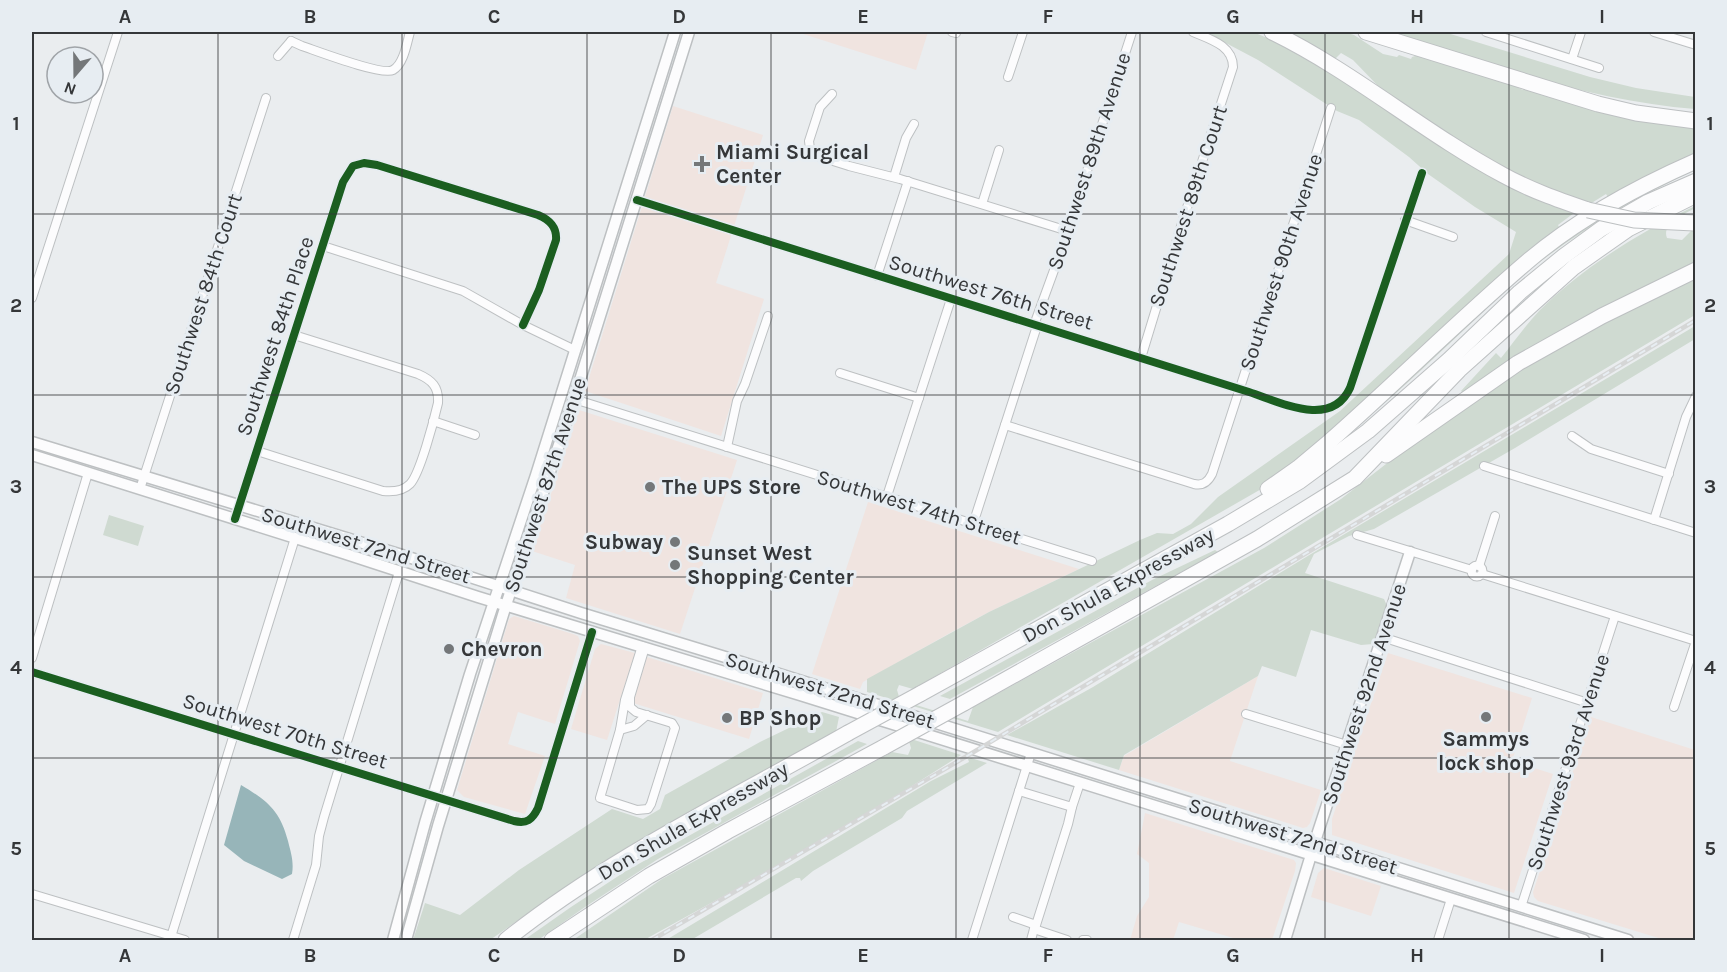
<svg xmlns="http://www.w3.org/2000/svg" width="1727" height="972" font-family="Karla,sans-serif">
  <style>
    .commercial { fill: #f0e4e0 }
    .green { fill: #cfdad1 }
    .water { fill: #97b5b9 }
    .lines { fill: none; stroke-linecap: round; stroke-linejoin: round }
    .street-casing { stroke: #bdc0c2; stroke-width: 10 }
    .secondary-casing { stroke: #bdc0c2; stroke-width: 13 }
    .highway-casing { stroke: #bdc0c2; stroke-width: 17 }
    .street { stroke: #fcfcfd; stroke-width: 8 }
    .secondary { stroke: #fcfcfd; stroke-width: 10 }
    .highway { stroke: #fcfcfd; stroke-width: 15 }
    .rail-casing { stroke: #d5d6d6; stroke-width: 4.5 }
    .rail { stroke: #e7edf2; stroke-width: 2; stroke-dasharray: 7; stroke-linecap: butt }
    .highway-bridge-casing { stroke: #bdc0c2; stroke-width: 17; stroke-linecap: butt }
    .highway-bridge { stroke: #fcfcfd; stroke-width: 15 }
    .cycleway-casing { stroke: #e7edf2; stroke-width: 11 }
    .cycleway { stroke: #1b5e20; stroke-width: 8 }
    .grid { fill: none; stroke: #353739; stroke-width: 1.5; stroke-opacity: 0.55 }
    .poi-dot { fill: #747779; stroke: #e7edf2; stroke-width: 2 }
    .labels { text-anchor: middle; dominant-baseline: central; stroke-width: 6; stroke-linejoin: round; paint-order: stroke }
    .poi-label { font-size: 21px; font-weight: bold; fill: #353739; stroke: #e7edf2; text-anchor: start }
    .street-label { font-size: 21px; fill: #353739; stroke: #e7edf2 }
    .neatline { fill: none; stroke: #353739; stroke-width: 2 }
    .grid-label { font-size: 20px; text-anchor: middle; font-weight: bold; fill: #353739 }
  </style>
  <rect width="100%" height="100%" fill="#eaedef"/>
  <!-- commercial -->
  <g class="commercial">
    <polygon points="797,32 928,32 916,70"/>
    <polygon points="673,106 763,135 716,283 764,299 721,436 585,391"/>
    <polygon points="579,410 737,460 680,634 566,598 575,565 532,551"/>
    <polygon points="868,502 1079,569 989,612 948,634 863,682 860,689 812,674"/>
    <polygon points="514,616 573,634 578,636 580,641 555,724 518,712 508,744 545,756 525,814 464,797 457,790 509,619"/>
    <polygon points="601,644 635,653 607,740 571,729 595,649"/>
    <polygon points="1388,653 1532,698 1512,761 1553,774 1514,893 1332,835 1332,819"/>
    <polygon points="647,657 763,693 749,739 633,703"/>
    <polygon points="1258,676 1230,761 1321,790 1310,823 1307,827 1303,828 1119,770 1124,756"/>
    <polygon points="1591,717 1695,750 1695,940 1665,940 1538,901 1534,897 1533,892"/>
    <polygon points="1145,813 1294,860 1296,863 1295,871 1272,940 1240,940 1179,922 1173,940 1130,940 1137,916 1149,897 1149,863 1137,854"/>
    <polygon points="1324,868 1381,886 1371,916 1311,897 1318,873"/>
  </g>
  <!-- green -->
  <g class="green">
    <polygon points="1205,32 1253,32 1272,40 1325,70 1517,190 1574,213 1558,225 1559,227 1561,227 1332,435 1263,488 913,689 899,685 897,690 900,700 968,721 973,707 1264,548 1341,499 1395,457 1545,353 1695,276 1695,315 998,732 867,692 867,679 989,612 1140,540 1157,533 1173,534 1191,524 1218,497 1340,411 1509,254 1516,232 1475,207 1428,174 1409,157 1359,120 1337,111 1258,60"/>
    <polygon points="1287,32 1344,32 1354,35 1383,54 1397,57 1399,55 1411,59 1412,57 1418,55 1514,86 1523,90 1524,88 1695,127 1695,156 1610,200 1606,194 1590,204 1528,180 1476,152 1381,89 1353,60 1341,53 1335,59"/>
    <path d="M1390 32H1444L1590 77 1636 88 1695 97V109C1591 101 1489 64 1390 32Z"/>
    <path d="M1695 166V170C1641 195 1589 225 1541 261 1514 281 1491 305 1466 328 1425 367 1384 405 1340 441L1526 271 1592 221Z"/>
    <path d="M1695 206V208C1685 214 1661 224 1667 238L1682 240 1691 231H1695V265L1463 393 1461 391 1496 353 1501 358C1514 342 1525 326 1539 311 1583 267 1640 232 1695 206Z"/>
    <polygon points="1695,326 1695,339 1515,448 1374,529 1349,536 1314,554 1305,573 1384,599 1388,608 1376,641 1373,644 1361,645 1311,630 1296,677 1262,666 1258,676 1124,755 1119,770 1007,735 1093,687 1311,554"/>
    <polygon points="109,515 144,526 138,546 103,535"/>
    <polygon points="1215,550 1218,552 950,699 940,696 1152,580"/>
    <polygon points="822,712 839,717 836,732 631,845 568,885 490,940 413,940 425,903 460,915 519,870 612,809 643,819 660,809 665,795 760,742"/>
    <polygon points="908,738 961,755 896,796 740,887 644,940 573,940 662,879 892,752 908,755 911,748"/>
    <polygon points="858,741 867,744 658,859 585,907 538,940 524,940 571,907 626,871"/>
    <polygon points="971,758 987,763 907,811 902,818 813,871 801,881 800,878 796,878 691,940 666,940 931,781 969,762 968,759"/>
  </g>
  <!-- water -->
  <path class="water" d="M241 785C268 801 280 811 288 841 291 853 294 862 292 874L282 879 244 861 224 845Z"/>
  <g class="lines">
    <defs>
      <g id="street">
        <polyline points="952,32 956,33"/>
        <polyline points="1486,32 1599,68"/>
        <polyline points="1654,32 1696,45"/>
        <path d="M291 41 302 46C317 51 382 76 393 70 404 64 407 42 410 32"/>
        <polyline points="278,56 291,41"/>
        <polyline points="1572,59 1581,32"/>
        <polyline points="1008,77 1023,32"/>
        <polyline points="832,94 820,107 809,141 810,149 814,155 849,166 900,179 1068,231"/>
        <polyline points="894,177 906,138 914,124"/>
        <path d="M637 200 1249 392C1280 402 1331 429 1350 388L1422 173"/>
        <polyline points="982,204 999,150"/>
        <polyline points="1405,220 1453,237"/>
        <polyline points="323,246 463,291 523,325 575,350"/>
        <polyline points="877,276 908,181"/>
        <polyline points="32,298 118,32"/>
        <polyline points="1034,325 1061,251 1132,32"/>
        <path d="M1141 358 1183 220 1233 67C1233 45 1209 39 1193 32"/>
        <polyline points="840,373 919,398"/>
        <polyline points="574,399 1092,561"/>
        <polyline points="433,421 475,435"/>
        <path d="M1005 425 1194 484C1203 486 1208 482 1212 474L1331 108"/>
        <polyline points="1572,436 1591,449 1669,474"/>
        <polyline points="727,447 737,401 745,384 768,316"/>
        <path d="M257 451 383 491C392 492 402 492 410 484 420 474 434 420 438 403 439 387 432 380 418 374L294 335"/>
        <polyline points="1484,466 1696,533"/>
        <polyline points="140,489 266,98"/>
        <polyline points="887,496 951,299"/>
        <path d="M235 519 343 182 353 166 364 163 377 165 538 215C550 220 557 227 556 240L539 290 523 325"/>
        <polyline points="1654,520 1686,417 1696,396"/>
        <polyline points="973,524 1037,326"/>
        <polyline points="1357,535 1472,570"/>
        <circle cx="1477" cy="571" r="5.5"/>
        <polyline points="1479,566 1495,516"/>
        <polyline points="1482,574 1696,641 1674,707"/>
        <polyline points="1382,637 1588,703"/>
        <polyline points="642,646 625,700 620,730 600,798 637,810 648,809 651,804 675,728 672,723 636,712 630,707 630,697 645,647"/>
        <polyline points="32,658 88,473"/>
        <path d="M32 672 514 821C527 824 532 820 538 808L592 632"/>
        <polyline points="1246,714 1347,745"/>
        <polyline points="620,730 634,726 647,715"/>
        <polyline points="1019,791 1072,807 1080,783"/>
        <polyline points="32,894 185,940"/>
        <polyline points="1521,907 1615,616"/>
        <polyline points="1013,917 1036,925 1068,824 1072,807"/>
        <polyline points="1036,925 1034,929 1067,940"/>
        <polyline points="170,940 295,538"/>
        <polyline points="293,940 316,865 319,836 324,817 399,572"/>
        <polyline points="972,940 1031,753"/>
        <polyline points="1031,940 1034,929"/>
        <polyline points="1083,940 1087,940"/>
        <polyline points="1438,940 1451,899"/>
      </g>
      <g id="secondary">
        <polyline points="32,442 402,555 581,613 735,660 1628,940"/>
        <polyline points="32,455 343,553 478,597 800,695 1584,940"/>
        <polyline points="393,940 425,823 470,674 536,475 675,32"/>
        <polyline points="406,940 438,826 506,605 574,399 689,32"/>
        <polyline points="1285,940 1318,832 1410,552"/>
      </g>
      <g id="highway">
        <path d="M1272 32C1354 72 1423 132 1503 175 1530 190 1559 200 1588 210"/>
        <polyline points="1366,32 1598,104 1636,113 1696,121"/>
        <polyline points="1386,455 1518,363 1602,316 1696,270"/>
        <path d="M1268 489 1298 468 1329 442C1396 383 1460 319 1528 261 1575 221 1639 186 1696 161"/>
        <polyline points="920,694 1228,524 1300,481 1368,431 1449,360 1520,292 1564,256 1601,229 1648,202 1696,181"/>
        <polyline points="964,703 1257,539 1355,478 1459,370 1574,267 1628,229 1696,195"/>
        <path d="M506 940C610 857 732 799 848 733"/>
        <polyline points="552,940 649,876 728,831 884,747"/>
      </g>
    </defs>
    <!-- street casing -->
    <use href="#street" class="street-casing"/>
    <!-- secondary casing -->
    <use href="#secondary" class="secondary-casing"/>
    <!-- highway casing -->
    <use href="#highway" class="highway-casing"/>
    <!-- street -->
    <use href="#street" class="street"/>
    <!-- secondary -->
    <use href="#secondary" class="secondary"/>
    <!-- highway -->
    <use href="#highway" class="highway"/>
    <defs>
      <polyline id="rail" points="652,940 967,756 1696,320"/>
    </defs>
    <!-- rail casing -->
    <use href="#rail" class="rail-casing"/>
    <!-- rail -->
    <use href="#rail" class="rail"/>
    <defs>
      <g id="highway-bridge">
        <polyline points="1588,210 1634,220 1694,223"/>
        <polyline points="848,733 920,694"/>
        <polyline points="884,747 964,703"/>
      </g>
    </defs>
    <!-- highway-bridge casing -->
    <use href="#highway-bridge" class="highway-bridge-casing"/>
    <!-- highway-bridge -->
    <use href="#highway-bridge" class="highway-bridge"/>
    <defs>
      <g id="cycleway">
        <path d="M637 200 1249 392C1280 402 1331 429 1350 388L1422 173"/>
        <path d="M235 519 343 182 353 166 364 163 377 165 538 215C550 220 557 227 556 240L539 290 523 325"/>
        <path d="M32 672 514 821C527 824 532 820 538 808L592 632"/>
      </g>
    </defs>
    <!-- cycleway casing -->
    <use href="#cycleway" class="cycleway-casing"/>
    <!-- cycleway -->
    <use href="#cycleway" class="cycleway"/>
  </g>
  <!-- grid -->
  <path class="grid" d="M218 32V940M402 32V940M587 32V940M771 32V940M956 32V940M1140 32V940M1325 32V940M1509 32V940M32 214H1696M32 395H1696M32 577H1696M32 758H1696"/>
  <!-- markers -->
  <g class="poi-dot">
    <path d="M699 155h6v6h6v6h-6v6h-6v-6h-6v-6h6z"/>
    <circle cx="650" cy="487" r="6"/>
    <circle cx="675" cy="542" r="6"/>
    <circle cx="675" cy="565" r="6"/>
    <circle cx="449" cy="649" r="6"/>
    <circle cx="1486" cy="717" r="6"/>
    <circle cx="727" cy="718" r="6"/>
  </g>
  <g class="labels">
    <!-- poi labels -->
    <g class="poi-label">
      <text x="716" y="152">Miami Surgical<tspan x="716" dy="24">Center</tspan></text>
      <text x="662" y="487">The UPS Store</text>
      <text x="663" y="542" text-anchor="end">Subway</text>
      <text x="687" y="553">Sunset West<tspan x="687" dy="24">Shopping Center</tspan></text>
      <text x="461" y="649">Chevron</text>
      <text x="739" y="718">BP Shop</text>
      <text x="1486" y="739" text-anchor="middle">Sammys<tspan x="1486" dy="24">lock shop</tspan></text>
    </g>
    <!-- street labels -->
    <g class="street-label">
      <text transform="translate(1089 161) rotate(-72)">Southwest 89th Avenue</text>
      <text transform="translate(1188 206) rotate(-72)">Southwest 89th Court</text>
      <text transform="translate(1281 262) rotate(-72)">Southwest 90th Avenue</text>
      <text transform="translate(991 292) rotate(17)">Southwest 76th Street</text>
      <text transform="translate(203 294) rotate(-72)">Southwest 84th Court</text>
      <text transform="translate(275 336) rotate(-72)">Southwest 84th Place</text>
      <text transform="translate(545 485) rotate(-72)">Southwest 87th Avenue</text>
      <text transform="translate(919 507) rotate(17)">Southwest 74th Street</text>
      <text transform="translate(366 545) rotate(17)">Southwest 72nd Street</text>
      <text transform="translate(1118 585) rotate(-29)">Don Shula Expressway</text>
      <text transform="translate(830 690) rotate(17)">Southwest 72nd Street</text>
      <text transform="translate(1364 694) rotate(-72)">Southwest 92nd Avenue</text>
      <text transform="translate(285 731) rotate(17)">Southwest 70th Street</text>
      <text transform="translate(1568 762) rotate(-72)">Southwest 93rd Avenue</text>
      <text transform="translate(693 821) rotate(-30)">Don Shula Expressway</text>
      <text transform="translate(1293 836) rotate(17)">Southwest 72nd Street</text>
    </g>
  </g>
  <!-- border -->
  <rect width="1727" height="972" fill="none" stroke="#e7edf2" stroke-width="66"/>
  <!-- north arrow -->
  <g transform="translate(75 75) rotate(200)"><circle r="28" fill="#e7edf2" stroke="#a0a4a8" stroke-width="1.5"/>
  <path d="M0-4.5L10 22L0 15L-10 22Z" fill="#747779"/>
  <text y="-9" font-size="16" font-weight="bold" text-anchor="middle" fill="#353739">N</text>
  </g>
  <rect x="33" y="33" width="1661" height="906" class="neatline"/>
  <g class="grid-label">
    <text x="125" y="23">A</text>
    <text x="310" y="23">B</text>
    <text x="494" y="23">C</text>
    <text x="679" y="23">D</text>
    <text x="863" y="23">E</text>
    <text x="1048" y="23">F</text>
    <text x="1233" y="23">G</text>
    <text x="1417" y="23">H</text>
    <text x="1602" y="23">I</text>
    <text x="16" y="130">1</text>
    <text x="1710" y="130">1</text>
    <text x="16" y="312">2</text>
    <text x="1710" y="312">2</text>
    <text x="16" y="493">3</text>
    <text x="1710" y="493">3</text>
    <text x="16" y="674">4</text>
    <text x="1710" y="674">4</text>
    <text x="16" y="855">5</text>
    <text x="1710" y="855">5</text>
    <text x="125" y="962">A</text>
    <text x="310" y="962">B</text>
    <text x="494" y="962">C</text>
    <text x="679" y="962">D</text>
    <text x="863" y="962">E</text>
    <text x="1048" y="962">F</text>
    <text x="1233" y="962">G</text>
    <text x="1417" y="962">H</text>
    <text x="1602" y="962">I</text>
  </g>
</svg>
